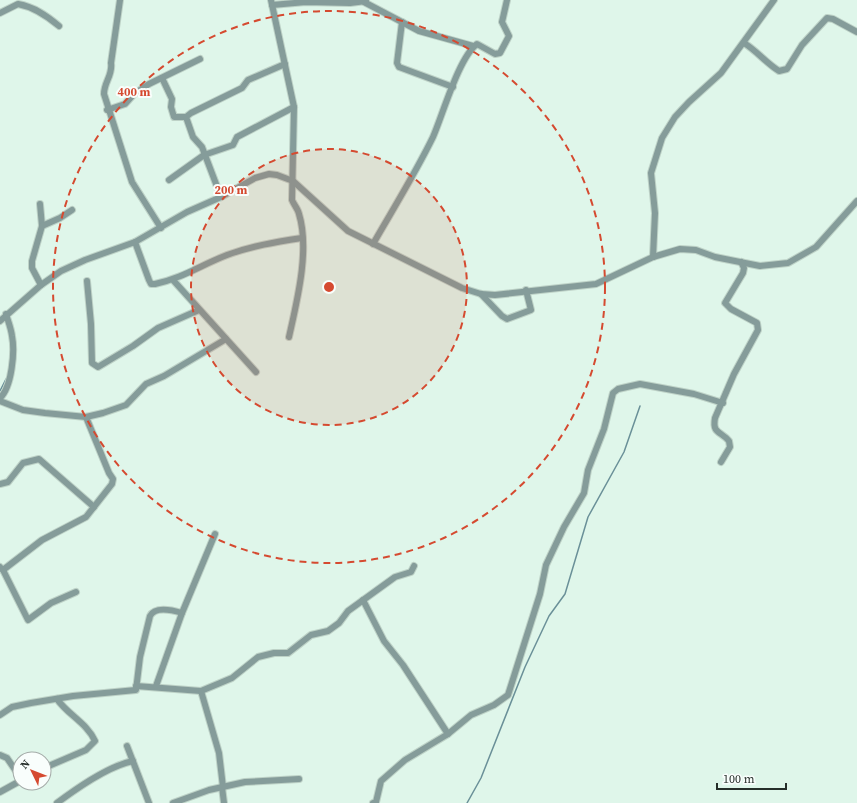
<svg xmlns="http://www.w3.org/2000/svg" width="857" height="803" font-family="'Source Serif 4',serif">
  <style>
    .lines { fill: none; stroke-linecap: round; stroke-linejoin: round }
    .stream { stroke: #6a9098; stroke-width: 1.5 }
    .minor-casing { stroke: #bed2c7; stroke-width: 8 }
    .minor { stroke: #859c9a; stroke-width: 6 }
    .ring { fill: none; stroke: #d54a30; stroke-width: 2; stroke-dasharray: 7 5 }
    .centre { fill: #d54a30; stroke: #f9fefc; stroke-width: 2 }
    .ring-label { font-size: 12px; text-anchor: middle; font-weight: bold; fill: #d54a30; stroke: #f9fefc; stroke-width: 4; stroke-linejoin: round; paint-order: stroke }
  </style>
  <rect width="100%" height="100%" fill="#dff6ea"/>
  <g class="lines">
    <!-- stream -->
    <g class="stream">
      <polyline points="0,391 6,379"/>
      <polyline points="467,803 481,778 525,667 549,616 565,594 588,517 624,452 640,406"/>
    </g>
    <defs>
      <g id="minor">
        <path d="M120 0 111 63C113 75 104 82 104 94L132 182 161 228"/>
        <path d="M271 0 294 107 292 200C294 205 298 209 299 214 310 250 297 301 289 337"/>
        <polyline points="364,2 419,31 473,46"/>
        <polyline points="272,5 306,2 350,3 366,1"/>
        <path d="M0 13 18 4C34 7 46 15 59 26"/>
        <polyline points="402,22 397,63 399,67 453,87"/>
        <path d="M744 43C757 51 766 63 779 71L787 69 802 45 827 18 833 19 857 32"/>
        <polyline points="162,78 172,99 171,107 174,117 186,117"/>
        <polyline points="107,110 125,104 134,94 149,84 200,59"/>
        <polyline points="169,180 204,155 233,145 237,137 294,107"/>
        <polyline points="221,197 202,147 193,137 186,117 191,113 242,88 248,80 285,64"/>
        <polyline points="40,204 42,226 32,261 32,268 41,285"/>
        <polyline points="42,226 60,218 72,210"/>
        <path d="M135 242 149 280 151 284H155C183 278 201 265 227 255 251 246 276 242 302 238"/>
        <path d="M373 244C393 209 415 174 433 137 443 114 459 57 477 44L495 54 500 53 509 36 502 22 507 0"/>
        <polyline points="653,257 655,213 651,173 662,138 675,117 689,102 721,73 774,0"/>
        <polyline points="173,280 256,372"/>
        <polyline points="87,281 91,324 92,363 98,367 133,346 158,328 199,310"/>
        <polyline points="481,294 502,316 507,319 531,310 526,290"/>
        <polyline points="0,321 41,285 61,271 85,260 135,242 187,212 221,197 255,178 269,174 277,175 293,181 348,231 462,288 481,294 495,295 596,284 653,257 680,249 696,250 715,257 760,266 788,263 816,247 857,201"/>
        <path d="M0 398C12 387 15 351 12 336 11 328 8 321 6 314"/>
        <polyline points="0,401 23,410 45,413 86,417 103,413 126,405 146,384 164,376 226,339"/>
        <path d="M721 462 730 447 729 441C721 431 712 434 715 418L734 374 758 330 757 323 731 309 725 303 743 273 744 268 741 262"/>
        <polyline points="0,484 8,482 23,463 39,459 94,507"/>
        <polyline points="0,567 3,570 42,540 86,517 112,484 113,479 109,473 86,417"/>
        <polyline points="3,570 28,620 51,603 76,592"/>
        <polyline points="363,600 384,641 403,665 448,734"/>
        <polyline points="136,686 201,691 232,678 258,657 274,653 288,653 311,635 328,631 339,623 348,611 395,577 411,572 414,566"/>
        <polyline points="156,686 182,613 215,534"/>
        <polyline points="201,691 219,753 223,787"/>
        <path d="M0 715 12 707 31 703 73 696 136 690 140 657 150 616C155 606 172 610 182 613"/>
        <polyline points="127,746 149,803"/>
        <polyline points="0,755 7,758 20,777"/>
        <path d="M44 768 86 750 95 741C88 724 67 714 57 699"/>
        <polyline points="222,787 224,803"/>
        <polyline points="0,792 20,781"/>
        <path d="M57 803C77 788 108 766 133 761"/>
        <polyline points="173,803 209,790 245,782 299,779"/>
        <polyline points="373,803 376,802 381,781 405,760 448,734 471,715 494,705 508,695 540,594 546,565 564,527 584,493 588,470 604,429 613,393 618,389 640,384 694,394 723,403"/>
      </g>
    </defs>
    <!-- minor casing -->
    <use href="#minor" class="minor-casing"/>
    <!-- minor -->
    <use href="#minor" class="minor"/>
  </g>
  <!-- distance rings -->
  <circle cx="329" cy="287" r="138" fill="#d54a30" fill-opacity=".12"/>
  <g class="ring">
    <circle cx="329" cy="287" r="138"/>
    <circle cx="329" cy="287" r="276"/>
  </g>
  <circle cx="329" cy="287" r="6" class="centre"/>
  <g class="ring-label">
    <text x="134" y="96">400 m</text>
    <text x="231" y="194">200 m</text>
  </g>
  <!-- north arrow -->
  <g transform="translate(32 771) rotate(313)"><circle r="19" fill="#f9fefc" stroke="#a4aba8"/>
  <path d="M0-3L7 15L0 10L-7 15Z" fill="#d54a30"/>
  <text y="-6" font-size="11" font-weight="bold" text-anchor="middle" fill="#252e29">N</text>
  </g>
  <!-- scale -->
  <path d="M717 783v6h69v-6" fill="none" stroke="#252e29" stroke-width="2"/>
  <text x="723" y="783" font-size="12" fill="#252e29" stroke="#f9fefc" stroke-width="3" paint-order="stroke">100 m</text>
</svg>
